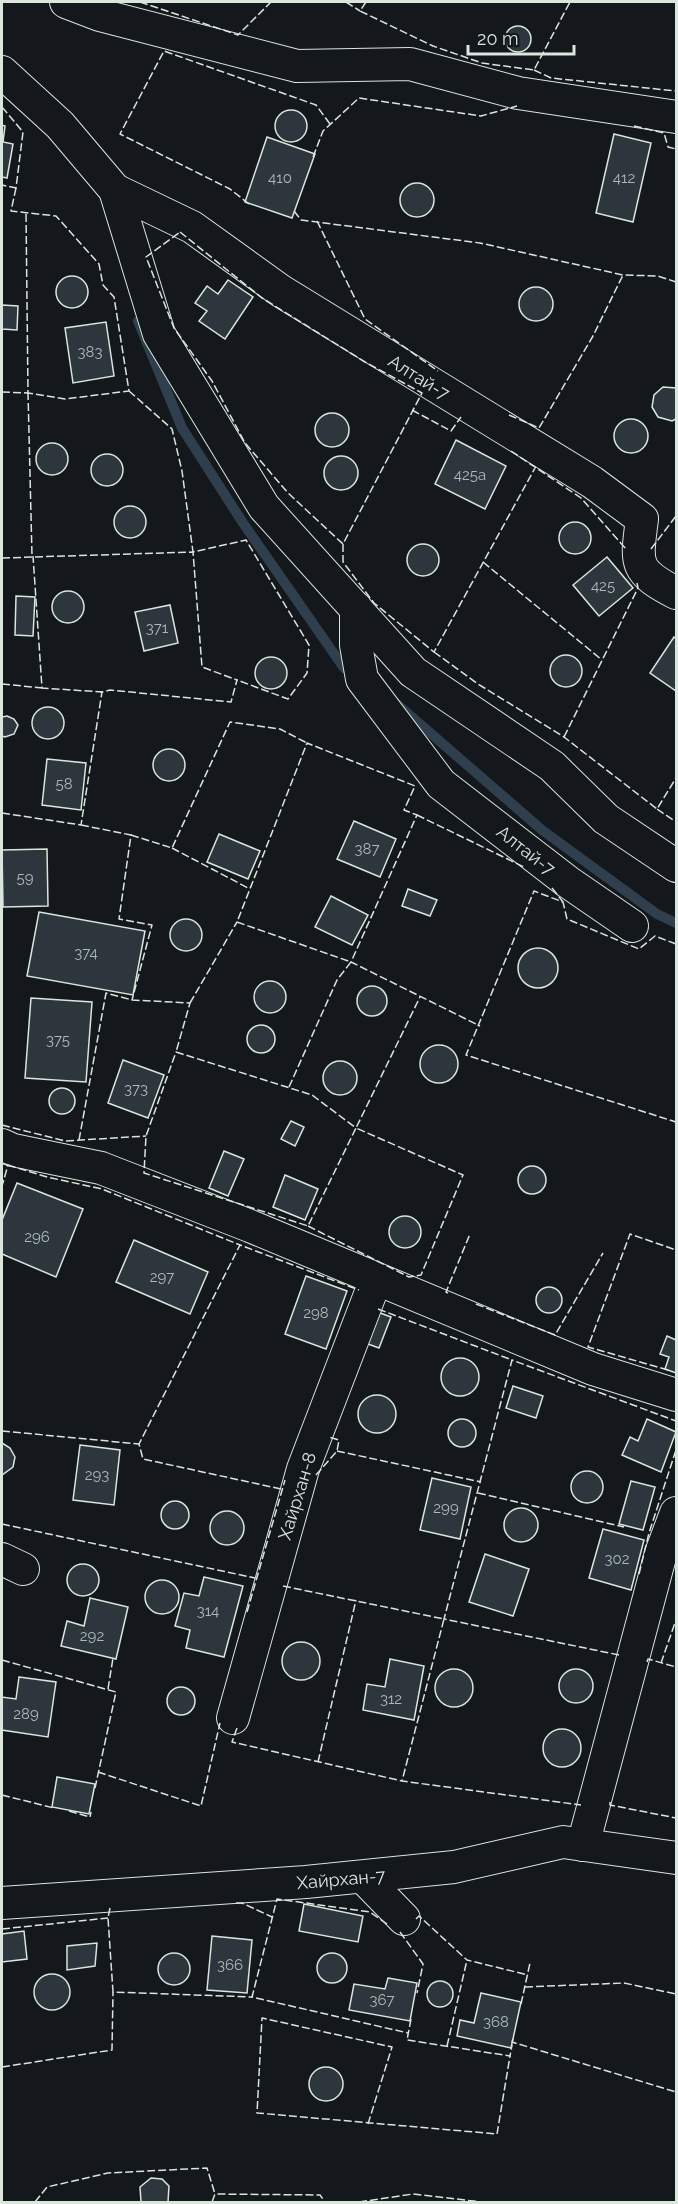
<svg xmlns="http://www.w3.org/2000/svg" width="678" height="2204" font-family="Raleway,sans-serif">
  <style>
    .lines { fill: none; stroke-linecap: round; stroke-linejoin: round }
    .stream { stroke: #2f3f4d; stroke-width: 10 }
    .building { fill: #2c363c; stroke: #d8e6dc; stroke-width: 1.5 }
    .street-casing { stroke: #d8e6dc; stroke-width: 34 }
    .street { stroke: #14181c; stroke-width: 32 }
    .fence { stroke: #d8e6dc; stroke-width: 1.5; stroke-dasharray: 8 3; stroke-linecap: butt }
    .labels { text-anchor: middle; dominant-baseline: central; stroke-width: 4.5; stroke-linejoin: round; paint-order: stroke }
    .number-label { font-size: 15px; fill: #adbab4 }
    .street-label { font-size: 18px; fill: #d8e6dc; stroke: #14181c }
  </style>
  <rect width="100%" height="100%" fill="#14181c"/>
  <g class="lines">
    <!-- stream -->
    <g class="stream">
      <polyline points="138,321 182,428 243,523 344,668 354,674"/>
      <polyline points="390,698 542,830 657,914 676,923"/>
    </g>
  </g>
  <!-- building -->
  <g class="building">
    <circle cx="518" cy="39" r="13"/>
    <circle cx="291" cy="126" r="16"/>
    <polygon points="2,125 5,126 3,142 13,144 7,178 2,177"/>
    <polygon points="614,134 651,143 633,222 596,213"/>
    <polygon points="267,137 315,154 292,218 245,202"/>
    <circle cx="417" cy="200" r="17"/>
    <circle cx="72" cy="292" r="16"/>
    <polygon points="228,280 253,297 225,339 199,321 207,311 195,303 207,286 218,294"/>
    <circle cx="536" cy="304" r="17"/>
    <polygon points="2,305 18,306 17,330 2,329"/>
    <polygon points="106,322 114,376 73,383 65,328"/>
    <polygon points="663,387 676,388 676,419 672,421 658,417 652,407 654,395"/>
    <circle cx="332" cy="430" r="17"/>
    <circle cx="631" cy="436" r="17"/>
    <polygon points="456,440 506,466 485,509 435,484"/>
    <circle cx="52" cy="459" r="16"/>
    <circle cx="107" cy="470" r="16"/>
    <circle cx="341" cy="473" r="17"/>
    <circle cx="130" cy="522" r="16"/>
    <circle cx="575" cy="538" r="16"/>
    <circle cx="423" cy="560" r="16"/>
    <polygon points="607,557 633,588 599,616 573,585"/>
    <circle cx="68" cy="607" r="16"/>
    <polygon points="16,596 35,597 33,636 15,635"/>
    <polygon points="170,605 178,643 144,651 135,612"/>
    <polygon points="674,637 676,639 676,691 650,673"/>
    <circle cx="566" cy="671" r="16"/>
    <circle cx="271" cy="673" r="16"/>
    <circle cx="48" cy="723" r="16"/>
    <polygon points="7,716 14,719 18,725 14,734 5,737 2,736 2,717"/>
    <circle cx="169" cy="765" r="16"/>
    <polygon points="47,759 86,763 81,810 42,805"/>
    <polygon points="354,821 396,839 380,877 337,859"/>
    <polygon points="219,834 260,851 248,879 207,862"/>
    <polygon points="47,849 48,906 3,907 2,850"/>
    <polygon points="408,889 437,900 430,916 402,906"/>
    <polygon points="331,896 368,915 352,945 315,927"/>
    <polygon points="39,912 145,931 133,995 27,976"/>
    <circle cx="186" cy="935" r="16"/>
    <circle cx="538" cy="968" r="20"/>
    <circle cx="270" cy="997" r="16"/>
    <circle cx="372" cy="1001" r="15"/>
    <polygon points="31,998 92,1002 86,1082 25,1078"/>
    <circle cx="261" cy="1039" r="14"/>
    <circle cx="439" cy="1064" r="19"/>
    <polygon points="123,1060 164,1075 148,1118 108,1103"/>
    <circle cx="340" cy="1078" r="17"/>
    <circle cx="62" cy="1101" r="13"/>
    <polygon points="291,1121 304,1127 295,1146 281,1139"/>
    <polygon points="224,1151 244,1159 228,1196 209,1188"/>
    <circle cx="532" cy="1180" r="14"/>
    <polygon points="285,1175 318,1189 305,1220 273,1207"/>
    <polygon points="17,1183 83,1209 56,1277 2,1254 2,1220"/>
    <circle cx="405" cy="1232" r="16"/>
    <polygon points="134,1240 208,1272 190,1314 116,1282"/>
    <polygon points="306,1276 347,1291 326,1349 285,1334"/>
    <circle cx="549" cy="1300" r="13"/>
    <polygon points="372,1310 391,1317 379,1348 360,1341"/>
    <polygon points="667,1336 676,1340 676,1373 665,1369 669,1357 660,1354"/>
    <circle cx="460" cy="1377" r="19"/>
    <polygon points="513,1386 543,1396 536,1418 506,1408"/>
    <circle cx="377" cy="1414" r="19"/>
    <polygon points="647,1419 676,1432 661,1472 622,1455 630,1437 638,1441"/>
    <circle cx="462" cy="1433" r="14"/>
    <polygon points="2,1443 10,1448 15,1457 13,1467 2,1475"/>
    <polygon points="80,1445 120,1450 114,1505 73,1500"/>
    <circle cx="587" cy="1487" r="16"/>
    <polygon points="432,1478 471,1487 460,1539 420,1530"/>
    <polygon points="631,1481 655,1487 643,1530 619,1524"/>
    <circle cx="175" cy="1515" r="14"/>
    <circle cx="521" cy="1525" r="17"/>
    <circle cx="227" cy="1528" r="17"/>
    <polygon points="603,1529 644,1540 631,1590 589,1578"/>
    <polygon points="485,1554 529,1569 513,1616 469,1602"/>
    <circle cx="83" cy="1580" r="16"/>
    <polygon points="204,1577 243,1586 224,1657 186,1648 190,1630 175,1626 184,1593 199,1596"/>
    <circle cx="162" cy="1597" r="17"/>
    <polygon points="90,1598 128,1607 116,1659 61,1646 67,1621 84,1626"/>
    <circle cx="301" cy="1661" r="19"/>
    <polygon points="390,1659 424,1666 414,1720 363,1710 367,1684 385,1687"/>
    <circle cx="454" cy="1688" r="19"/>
    <circle cx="576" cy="1686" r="17"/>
    <polygon points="19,1677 56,1682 48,1737 2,1730 2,1697 16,1699"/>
    <circle cx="181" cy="1701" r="14"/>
    <circle cx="562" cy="1748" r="19"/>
    <polygon points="57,1777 95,1784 89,1814 52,1807"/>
    <polygon points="304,1904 363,1916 358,1942 299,1931"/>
    <polygon points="24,1931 27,1959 2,1962 2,1934"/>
    <polygon points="212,1936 252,1940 247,1993 207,1990"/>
    <polygon points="97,1943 95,1966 67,1970 67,1946"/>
    <circle cx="332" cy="1968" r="15"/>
    <circle cx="174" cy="1969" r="16"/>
    <circle cx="52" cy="1992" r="18"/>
    <polygon points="388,1978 417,1983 410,2021 349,2010 354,1984 385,1989"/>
    <circle cx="440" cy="1994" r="13"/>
    <polygon points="481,1993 521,2002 511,2048 457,2036 460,2020 474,2023"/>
    <circle cx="326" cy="2084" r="17"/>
    <polygon points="151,2178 162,2179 169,2186 168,2202 141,2202 140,2187"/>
  </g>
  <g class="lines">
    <defs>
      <g id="street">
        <polyline points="66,2 100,15 297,66 410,64 518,93 676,117"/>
        <path d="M2 72 60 125 115 190 192 227 281 291 592 482 642 519C636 565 634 571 676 593"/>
        <polyline points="115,190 159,334 264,507 413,672 552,766 606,819 676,866"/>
        <polyline points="356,608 356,645 362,679 441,784 568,882 632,926"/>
        <polyline points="2,1145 13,1150 101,1168 250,1226 593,1369 676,1395"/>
        <polyline points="2,1559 23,1569"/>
        <polyline points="233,1718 303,1469 376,1279"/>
        <polyline points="583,1845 661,1553 676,1513"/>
        <polyline points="363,1877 404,1919"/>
        <polyline points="2,1903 306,1882 454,1867 563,1842 676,1858"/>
      </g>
    </defs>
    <!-- street casing -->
    <use href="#street" class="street-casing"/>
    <!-- street -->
    <use href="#street" class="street"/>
    <!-- fence -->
    <g class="fence">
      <polyline points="140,2 238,35 271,2"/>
      <polyline points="346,2 360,11"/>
      <polyline points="366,2 360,11 433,46 482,63 534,70 570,2"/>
      <polyline points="534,70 551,78 676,91"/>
      <polyline points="2,107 23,132 16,188 2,185"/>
      <polyline points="634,126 664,133 668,147 676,149"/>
      <polyline points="313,157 323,131 359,98 481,116 517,106"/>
      <polyline points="16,188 11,211 56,216 99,264 103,285 114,297 129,391 65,399 28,393 26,212"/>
      <polyline points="249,204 230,189 120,134 164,51 316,105 330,124"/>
      <polyline points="294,211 301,220 480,243 623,275 658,276 676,282"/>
      <polyline points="317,221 365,319 438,371"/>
      <polygon points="180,232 262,298 365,362 422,393 343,544 288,493 245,443 212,381 174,328 146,257"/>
      <polyline points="129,391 172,429 182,471 193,552 246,540 309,645 307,673 288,699 237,680"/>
      <polyline points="2,392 28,393"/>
      <polyline points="28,392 32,556"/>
      <polyline points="412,410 451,431 461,417"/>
      <polyline points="509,415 539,428 593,336 623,275"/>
      <polyline points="511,451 581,498 626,549"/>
      <polyline points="343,544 343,562 374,603 434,652 535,468"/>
      <polyline points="651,549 676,516"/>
      <polyline points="2,558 193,552 202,667 237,680 231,702 110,690 102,692 42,688 33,556"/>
      <polyline points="483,562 602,660"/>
      <polyline points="434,652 478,684 564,737 657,809 676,778"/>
      <polyline points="2,684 43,688"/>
      <polyline points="564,737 638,588 637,583"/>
      <polyline points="657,809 676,822"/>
      <polyline points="2,813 81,825 102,692 100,692"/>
      <polyline points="417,815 524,867"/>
      <polyline points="81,825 131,835 119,919 152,925 132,1000"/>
      <polyline points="131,835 172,848 230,722 280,729 307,743"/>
      <polyline points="172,848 250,889"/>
      <polyline points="552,888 563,902"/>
      <polyline points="676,944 655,936 639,949 567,919 563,902 534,891 466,1055 676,1122"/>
      <polyline points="190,1003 237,922"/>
      <polygon points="176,1052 312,1095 356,1128 308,1226 144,1173 146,1136"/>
      <polyline points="289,1087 337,980 351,962 237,922 307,743 415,786 404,810 417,815 351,962 480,1026"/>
      <polyline points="2,1125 65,1141 146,1136"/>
      <polyline points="79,1140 106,993 132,1000 190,1003 176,1052"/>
      <polyline points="2,1163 8,1165 2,1186"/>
      <polyline points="8,1165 47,1177 102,1189 240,1245"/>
      <polyline points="308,1226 409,1277 421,1275 463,1175 356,1128 420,997"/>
      <polyline points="448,1293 446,1292 470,1234"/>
      <polyline points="476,1304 555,1335 603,1253"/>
      <polyline points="378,1309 512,1360"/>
      <polyline points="668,1370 588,1347 630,1234 676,1250"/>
      <polyline points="2,1431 139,1444"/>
      <polyline points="337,1451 481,1482"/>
      <polyline points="316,1475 337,1451 339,1440 329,1437"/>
      <polyline points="281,1489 143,1459 139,1444 240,1245 359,1290"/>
      <polyline points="478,1493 624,1527"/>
      <polyline points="2,1524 255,1578"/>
      <polyline points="639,1574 649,1533 676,1450"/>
      <polyline points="283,1586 444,1619 402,1781"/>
      <polyline points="247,1612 285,1480"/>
      <polyline points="619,1655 444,1619 512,1360 676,1421"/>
      <polyline points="2,1660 116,1692 95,1788"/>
      <polyline points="647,1662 648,1659 676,1667"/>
      <polyline points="661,1663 676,1620"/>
      <polyline points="108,1689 113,1658"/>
      <polyline points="237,1728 232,1742 402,1781 581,1805"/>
      <polyline points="318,1762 356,1600"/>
      <polyline points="98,1772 201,1806 220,1723"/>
      <polyline points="2,1795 54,1808"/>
      <polyline points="610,1802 610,1805 676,1818"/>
      <polyline points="69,1811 90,1817 91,1812"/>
      <polyline points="236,1903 242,1903 272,1917"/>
      <polyline points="110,1908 108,1918 113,1992 252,1997"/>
      <polyline points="416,1919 419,1916 467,1960 528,1975"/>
      <polyline points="387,1924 370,1912 277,1899 252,1997 408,2033"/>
      <polyline points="2,1929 108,1918"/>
      <polyline points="400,1932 423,1964 417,1993"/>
      <polyline points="525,1987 624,1983 676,1994"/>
      <polyline points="521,2004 530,1963"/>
      <polyline points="411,2019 407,2040 510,2056 512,2045"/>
      <polyline points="513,2039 512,2042 676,2092"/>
      <polyline points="447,2046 467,1960"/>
      <polyline points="2,2067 112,2050 113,1992"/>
      <polyline points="368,2124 392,2047 262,2018 257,2113 497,2134 510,2056"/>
      <polyline points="35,2202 47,2187 108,2173 207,2168 215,2194"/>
      <polyline points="212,2202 215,2194 320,2195 325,2202"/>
      <polyline points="359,2202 413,2194 482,2202"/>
    </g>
  </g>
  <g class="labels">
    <!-- number labels -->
    <g class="number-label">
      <text x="280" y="178">410</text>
      <text x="624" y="178">412</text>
      <text x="90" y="352">383</text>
      <text x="470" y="475">425а</text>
      <text x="603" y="586">425</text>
      <text x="157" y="628">371</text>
      <text x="64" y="784">58</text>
      <text x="367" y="849">387</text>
      <text x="25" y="878">59</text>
      <text x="86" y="953">374</text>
      <text x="58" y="1040">375</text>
      <text x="136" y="1089">373</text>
      <text x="37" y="1237">296</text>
      <text x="162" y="1277">297</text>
      <text x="316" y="1313">298</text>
      <text x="97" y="1475">293</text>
      <text x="446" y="1508">299</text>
      <text x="617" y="1559">302</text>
      <text x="208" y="1611">314</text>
      <text x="92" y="1636">292</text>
      <text x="391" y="1699">312</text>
      <text x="26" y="1714">289</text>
      <text x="230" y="1965">366</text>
      <text x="382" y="2000">367</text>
      <text x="496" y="2022">368</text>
    </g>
    <!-- street labels -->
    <g class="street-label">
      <text transform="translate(419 377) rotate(32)">Алтай-7</text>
      <text transform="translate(526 850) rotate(38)">Алтай-7</text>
      <text transform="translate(297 1496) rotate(-73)">Хайрхан-8</text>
      <text transform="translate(341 1879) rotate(-5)">Хайрхан-7</text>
    </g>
  </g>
  <!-- border -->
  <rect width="678" height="2204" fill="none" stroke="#d8e6dc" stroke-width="6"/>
  <!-- scale -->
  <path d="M468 45v9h106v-9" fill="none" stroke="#d8e6dc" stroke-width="3"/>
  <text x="477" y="45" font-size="18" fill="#d8e6dc" stroke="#14181c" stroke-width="4.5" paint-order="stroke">20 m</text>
</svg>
